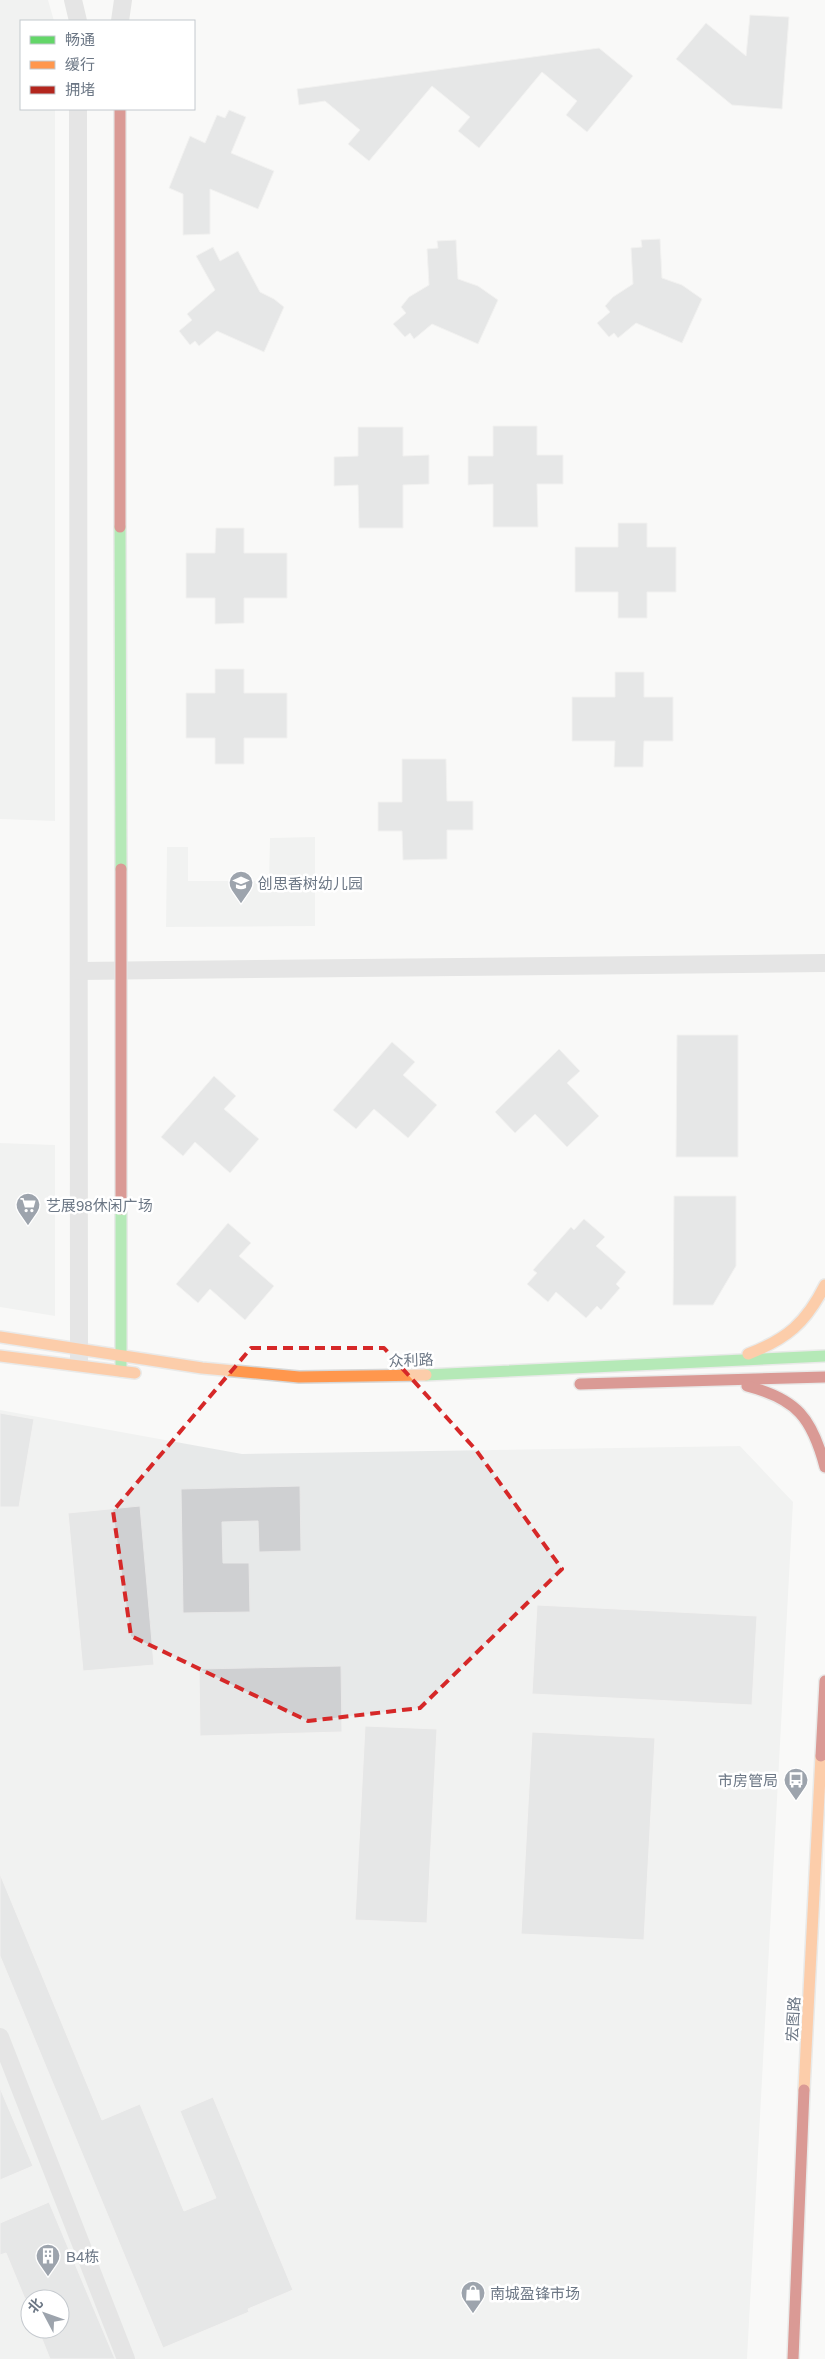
<svg xmlns="http://www.w3.org/2000/svg" width="825" height="2359" font-family="Helvetica,'Noto Sans SC',sans-serif">
  <style>
    .built { fill: #e7e9e9; fill-rule: evenodd }
    .building { fill: #cfd0d2; stroke: #e8e8e8 }
    .lines { fill: none; stroke-linecap: round; stroke-linejoin: round }
    .fast-casing { stroke: #d6d7d7; stroke-width: 14 }
    .slow-casing { stroke: #d6d7d7; stroke-width: 14 }
    .jam-casing { stroke: #d6d7d7; stroke-width: 14 }
    .street { stroke: #cccdce; stroke-width: 18 }
    .fast { stroke: #63d668; stroke-width: 11 }
    .slow { stroke: #ff974d; stroke-width: 11 }
    .jam { stroke: #b3261e; stroke-width: 11 }
    .marked { fill: none; stroke: #d62828; stroke-width: 4; stroke-dasharray: 10 6; stroke-linejoin: round }
    .labels { text-anchor: middle; dominant-baseline: central; stroke-width: 5; stroke-linejoin: round; paint-order: stroke }
    .poi-label { font-size: 15px; fill: #6c7785; stroke: #fff; text-anchor: start }
    .street-label { font-size: 15px; fill: #6c7785; stroke: #fff }
  </style>
  <rect width="100%" height="100%" fill="#f9f9f8"/>
  <!-- built -->
  <g class="built">
    <polygon points="0,0 48,0 54,21 21,21 21,109 55,109 55,821 0,819"/>
    <polygon points="315,837 315,926 166,927 167,847 188,847 188,881 269,881 270,838"/>
    <polygon points="0,1143 55,1145 55,1316 0,1307"/>
    <path d="M0 1410 242 1454 740 1446 793 1502 747 2359H0ZM30 2299H60V2329H30Z"/>
  </g>
  <!-- building -->
  <g class="building">
    <polygon points="750,15 789,17 782,109 732,105 676,59 706,23 746,56"/>
    <polygon points="599,48 633,76 587,132 566,115 577,101 542,72 479,148 458,131 470,117 432,86 369,161 348,144 360,130 325,101 299,105 297,89"/>
    <polygon points="229,110 246,117 231,153 274,171 258,209 210,189 210,234 183,235 183,194 169,188 190,136 205,143 217,115 225,118"/>
    <polygon points="660,239 662,278 682,285 702,299 682,343 636,323 618,338 614,333 609,337 597,323 610,312 605,306 613,297 633,284 631,248 642,247 641,240"/>
    <polygon points="456,240 458,279 478,286 498,300 478,344 432,324 414,339 410,333 405,337 393,324 406,313 401,307 409,297 429,285 427,249 438,248 437,241"/>
    <polygon points="213,247 220,261 238,251 260,292 274,299 284,307 264,352 217,331 199,346 195,341 190,345 179,331 192,320 187,314 215,290 196,256"/>
    <polygon points="493,426 537,426 537,455 563,455 563,484 537,484 538,527 493,527 493,484 468,485 468,456 493,456"/>
    <polygon points="358,427 403,427 403,456 429,455 429,484 403,485 403,528 359,528 358,485 334,486 334,457 358,456"/>
    <polygon points="618,523 647,523 647,547 676,547 676,592 647,592 647,618 618,618 618,592 575,592 575,547 618,547"/>
    <polygon points="216,528 244,528 244,553 287,553 287,598 244,598 244,623 215,624 215,598 186,598 186,553 215,553"/>
    <polygon points="215,669 244,669 244,693 287,693 287,738 244,738 244,764 215,764 215,738 186,738 186,693 215,693"/>
    <polygon points="615,672 644,672 644,697 673,697 673,741 644,741 643,767 614,767 615,741 572,741 572,697 615,697"/>
    <polygon points="402,759 446,759 447,801 473,801 473,830 447,830 447,859 403,860 402,831 378,831 378,802 402,802"/>
    <polygon points="677,1035 738,1035 738,1157 676,1157"/>
    <polygon points="392,1042 415,1062 403,1075 437,1105 408,1138 374,1109 356,1129 333,1110"/>
    <polygon points="559,1049 580,1071 567,1083 599,1116 567,1147 535,1114 515,1133 495,1112"/>
    <polygon points="214,1076 236,1096 224,1109 259,1139 230,1173 195,1142 183,1156 161,1137"/>
    <polygon points="674,1196 736,1196 736,1266 713,1305 673,1305"/>
    <polygon points="584,1219 605,1237 596,1246 626,1272 616,1284 620,1288 601,1310 597,1306 586,1318 556,1292 548,1302 527,1284 537,1273 533,1270 571,1227 574,1230"/>
    <polygon points="228,1223 251,1243 239,1256 274,1286 245,1320 210,1289 198,1303 176,1284"/>
    <polygon points="0,1413 34,1419 19,1507 0,1507"/>
    <polygon points="300,1486 301,1551 259,1552 258,1521 222,1522 223,1563 249,1563 250,1612 183,1613 181,1489"/>
    <polygon points="140,1506 154,1665 83,1671 68,1513"/>
    <polygon points="537,1605 757,1616 752,1705 532,1694"/>
    <polygon points="341,1666 342,1732 200,1736 199,1669"/>
    <polygon points="365,1726 437,1729 427,1923 355,1920"/>
    <polygon points="532,1732 655,1738 644,1940 521,1934"/>
    <polygon points="0,1874 102,2120 140,2104 184,2211 216,2198 180,2111 213,2097 293,2290 248,2309 249,2312 163,2348 0,1956"/>
    <polygon points="0,2088 33,2166 0,2180"/>
    <polygon points="49,2202 115,2359 50,2359 38,2329 60,2329 60,2299 25,2299 6,2253 0,2255 0,2223"/>
  </g>
  <g class="lines">
    <defs>
      <g id="fast">
        <polyline points="120,527 121,869"/>
        <polyline points="121,1209 121,1371"/>
        <polyline points="426,1375 825,1356"/>
      </g>
      <g id="slow">
        <polyline points="0,1337 202,1368 299,1377 426,1375"/>
        <path d="M748 1354C787 1339 806 1323 825 1285"/>
        <polyline points="0,1356 135,1373"/>
        <polyline points="804,2090 821,1756"/>
      </g>
      <g id="jam">
        <polyline points="120,109 120,527"/>
        <polyline points="121,869 121,1209"/>
        <polyline points="580,1384 825,1377"/>
        <path d="M747 1386C797 1399 812 1418 825 1467"/>
        <polyline points="821,1756 825,1681"/>
        <polyline points="793,2359 804,2090"/>
      </g>
    </defs>
    <!-- fast casing -->
    <use href="#fast" class="fast-casing"/>
    <!-- slow casing -->
    <use href="#slow" class="slow-casing"/>
    <!-- jam casing -->
    <use href="#jam" class="jam-casing"/>
    <!-- street -->
    <g class="street">
      <polyline points="73,0 78,21"/>
      <polyline points="120,21 123,0"/>
      <polyline points="78,109 79,1361"/>
      <polyline points="79,971 825,963"/>
      <polyline points="0,2037 126,2359"/>
    </g>
    <!-- fast -->
    <use href="#fast" class="fast"/>
    <!-- slow -->
    <use href="#slow" class="slow"/>
    <!-- jam -->
    <use href="#jam" class="jam"/>
  </g>
  <!-- marked area -->
  <path d="M0 0H825V2359H0ZM251 1348H384L476 1450 562 1569 420 1708 308 1721 131 1636 113 1511Z" fill="#f9f9f8" fill-opacity=".55" fill-rule="evenodd"/>
  <path class="marked" d="M251 1348H384L476 1450 562 1569 420 1708 308 1721 131 1636 113 1511Z"/>
  <!-- icons -->
  <defs>
    <symbol id="school-pin" viewBox="-11 -11 22 30"><path d="M0 17L-7.5 6A9.5 9.5 0 1 1 7.5 6Z" fill="#9da4ad" stroke="#fff"/><path d="M0-5L7-2L0 1L-7-2ZM-4 1L0 2.5L4 1V4Q0 6-4 4Z" fill="#fff"/></symbol>
    <symbol id="supermarket-pin" viewBox="-11 -11 22 30"><path d="M0 17L-7.5 6A9.5 9.5 0 1 1 7.5 6Z" fill="#9da4ad" stroke="#fff"/><path d="M-6-5.5h2.5l.6 2H6L4.5 2H-2.5L-4.4-4H-6ZM-1.5 3.2a1.3 1.3 0 1 0 .1 0ZM3 3.2a1.3 1.3 0 1 0 .1 0Z" fill="#fff"/></symbol>
    <symbol id="bus-pin" viewBox="-11 -11 22 30"><path d="M0 17L-7.5 6A9.5 9.5 0 1 1 7.5 6Z" fill="#9da4ad" stroke="#fff"/><path d="M-5-6H5V4H4V6H2V4H-2V6H-4V4H-5ZM-3.5-4V0h7V-4ZM-3.5 1.2v1.5H-2V1.2ZM2 1.2v1.5H3.5V1.2Z" fill="#fff"/></symbol>
    <symbol id="building-pin" viewBox="-11 -11 22 30"><path d="M0 17L-7.5 6A9.5 9.5 0 1 1 7.5 6Z" fill="#9da4ad" stroke="#fff"/><path d="M-4-6H4V6H1V3H-1V6H-4ZM-2.5-4.3h1.7v1.8h-1.7ZM.8-4.3h1.7v1.8H.8ZM-2.5-1h1.7V.8h-1.7ZM.8-1h1.7V.8H.8Z" fill="#fff"/></symbol>
    <symbol id="shop-pin" viewBox="-11 -11 22 30"><path d="M0 17L-7.5 6A9.5 9.5 0 1 1 7.5 6Z" fill="#9da4ad" stroke="#fff"/><path d="M-5-2.5h2.3a2.7 3.5 0 0 1 5.4 0H5L5.5 6h-11ZM-1.5-2.5h3a1.5 2.3 0 0 0-3 0Z" fill="#fff"/></symbol>
  </defs>
  <g fill-rule="evenodd">
    <use href="#school-pin" x="227" y="869" width="28" height="38"/>
    <use href="#supermarket-pin" x="14" y="1191" width="28" height="38"/>
    <use href="#bus-pin" x="782" y="1766" width="28" height="38"/>
    <use href="#building-pin" x="34" y="2242" width="28" height="38"/>
    <use href="#shop-pin" x="459" y="2279" width="28" height="38"/>
  </g>
  <g class="labels">
    <!-- poi labels -->
    <g class="poi-label">
      <text x="258" y="883">创思香树幼儿园</text>
      <text x="46" y="1205">艺展98休闲广场</text>
      <text x="778" y="1780" text-anchor="end">市房管局</text>
      <text x="66" y="2256">B4栋</text>
      <text x="490" y="2293">南城盈锋市场</text>
    </g>
    <!-- street labels -->
    <g class="street-label">
      <text transform="translate(411 1360) rotate(-2)">众利路</text>
      <text transform="translate(793 2019) rotate(-87)">宏图路</text>
    </g>
  </g>
  <!-- legend -->
  <rect x="20" y="20" width="175" height="90" fill="#ffffff" stroke="#c4c9ce"/>
  <rect x="30" y="36" width="25" height="8" fill="#63d668" stroke="#c4c9ce"/>
  <text x="65" y="45" font-size="15" fill="#6c7785">畅通</text>
  <rect x="30" y="61" width="25" height="8" fill="#ff974d" stroke="#c4c9ce"/>
  <text x="65" y="70" font-size="15" fill="#6c7785">缓行</text>
  <rect x="30" y="86" width="25" height="8" fill="#b3261e" stroke="#c4c9ce"/>
  <text x="65" y="95" font-size="15" fill="#6c7785">拥堵</text>
  <!-- north arrow -->
  <g transform="translate(45 2314) rotate(311)"><circle r="24" fill="#ffffff" stroke="#c4c9ce"/>
  <path d="M0-4L9 19L0 12L-9 19Z" fill="#9da4ad"/>
  <text y="-8" font-size="14" font-weight="bold" text-anchor="middle" fill="#6c7785">北</text>
  </g>
</svg>
